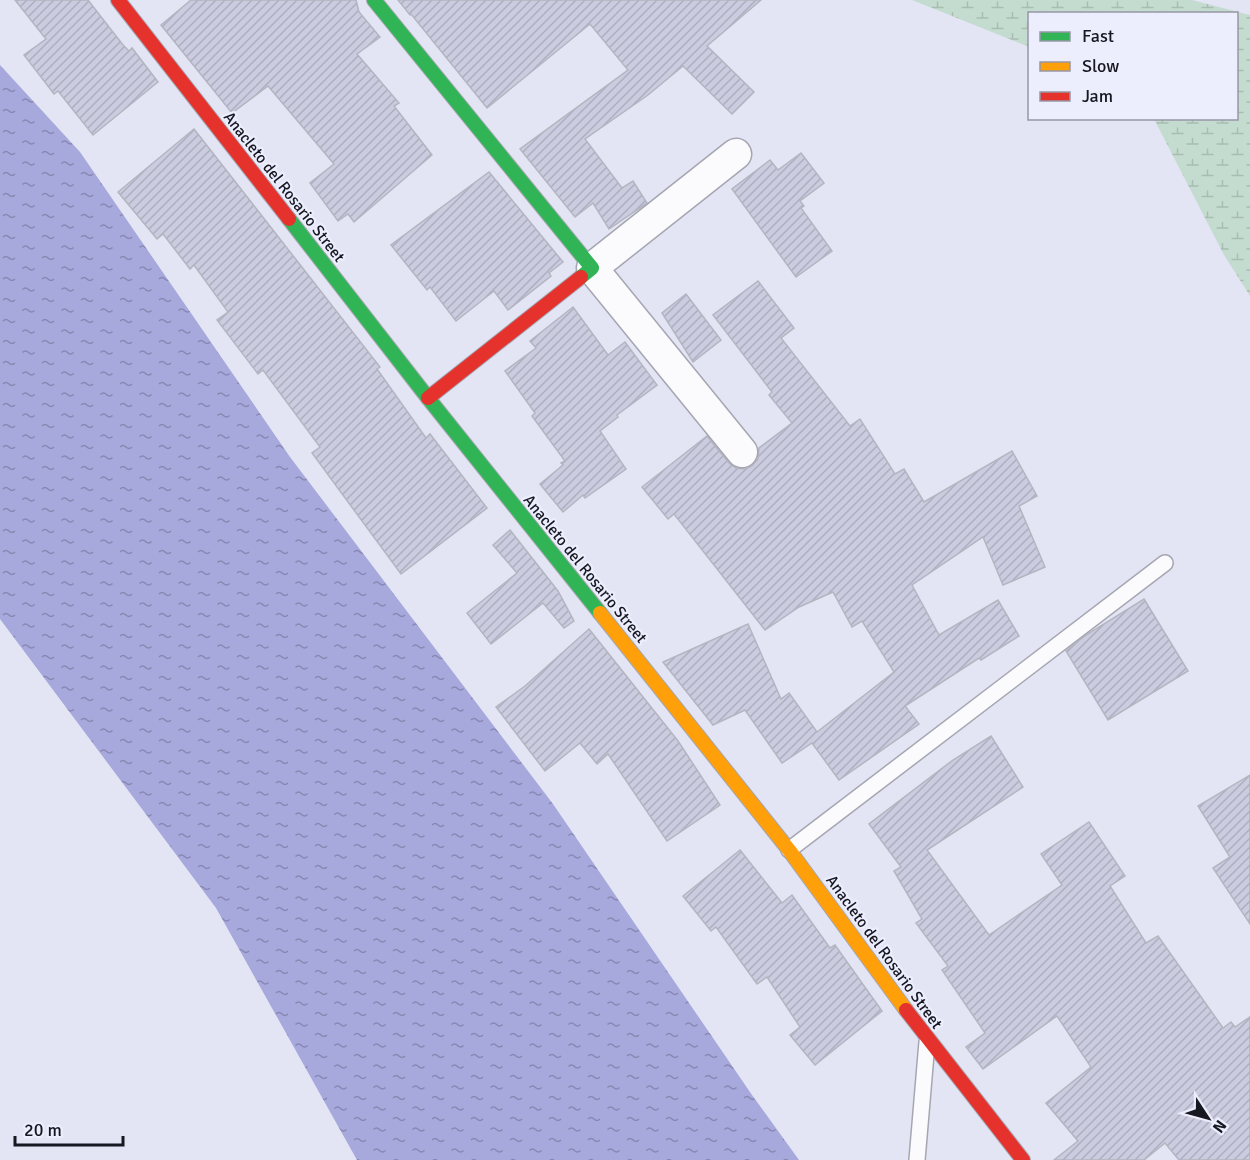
<svg xmlns="http://www.w3.org/2000/svg" width="1250" height="1160" font-family="Signika,sans-serif">
  <style>
    .wetland { fill: url(#wetland-marsh) }
    .water { fill: url(#water-ripples) }
    .building { fill: url(#building-hatch); stroke: #b3b5c0; stroke-width: 1.5 }
    .lines { fill: none; stroke-linecap: round; stroke-linejoin: round }
    .lane-casing { stroke: #a5a6b1; stroke-width: 18 }
    .street-casing { stroke: #a5a6b1; stroke-width: 33 }
    .fast-casing { stroke: #a5a6b1; stroke-width: 16 }
    .slow-casing { stroke: #a5a6b1; stroke-width: 16 }
    .jam-casing { stroke: #a5a6b1; stroke-width: 16 }
    .lane { stroke: #fbfbfd; stroke-width: 15 }
    .street { stroke: #fbfbfd; stroke-width: 30 }
    .fast { stroke: #30b455; stroke-width: 14 }
    .slow { stroke: #ff9f0a; stroke-width: 14 }
    .jam { stroke: #e5322d; stroke-width: 14 }
    .labels { text-anchor: middle; dominant-baseline: central; stroke-width: 4.5; stroke-linejoin: round; paint-order: stroke }
    .street-label { font-size: 16px; fill: #161720; stroke: #ecedfd }
  </style>
  <defs>
    <pattern id="wetland-marsh" width="20" height="14" patternUnits="userSpaceOnUse" patternTransform="scale(1.5)"><rect width="20" height="14" fill="#c4dccf"/><path d="M1 5h8M5 5V1M11 12h8M15 12V8" fill="none" stroke="#a8bcb1"/></pattern>
    <pattern id="water-ripples" width="26" height="14" patternUnits="userSpaceOnUse" patternTransform="scale(1.5)"><rect width="26" height="14" fill="#a7a8dc"/><path d="M2 4q2-2 4 0t4 0M15 11q2-2 4 0t4 0" fill="none" stroke="#8788b2"/></pattern>
    <pattern id="building-hatch" width="6" height="6" patternUnits="userSpaceOnUse" patternTransform="scale(1.5)"><rect width="6" height="6" fill="#cbcce0"/><path d="M-1 1l2-2M0 6l6-6M5 7l2-2" fill="none" stroke="#aeaec0"/></pattern>
  </defs>
  <rect width="100%" height="100%" fill="#e3e5f4"/>
  <!-- wetland -->
  <polygon class="wetland" points="912,0 1192,0 1250,15 1250,296 1224,255 1154,119 1236,118 1236,14 1030,14 1029,47"/>
  <!-- water -->
  <polygon class="water" points="0,65 80,152 290,457 553,804 752,1095 799,1160 357,1160 216,908 0,619"/>
  <!-- building -->
  <g class="building">
    <polygon points="15,0 88,0 123,45 129,51 132,48 158,82 93,135 58,91 54,94 24,55 46,39"/>
    <polygon points="191,0 356,0 359,12 380,37 357,54 399,103 394,106 432,155 354,222 348,214 338,221 310,183 334,164 268,86 232,113 161,25"/>
    <polygon points="398,0 761,0 707,46 754,92 732,114 683,66 648,95 585,139 622,188 633,181 647,203 609,229 593,203 575,217 520,149 628,70 590,24 487,108 411,14 410,15"/>
    <polygon points="194,129 380,367 377,369 426,438 430,434 487,508 401,574 312,453 320,447 263,370 258,374 217,320 228,312 194,265 190,269 163,234 157,239 118,192"/>
    <polygon points="801,153 824,183 800,201 804,206 801,208 832,251 796,277 732,189 770,160 778,170"/>
    <polygon points="489,172 563,262 549,273 551,276 508,310 494,291 456,321 430,287 427,290 391,245"/>
    <polygon points="758,281 794,328 781,338 850,426 860,419 895,474 904,469 924,502 1012,451 1037,496 1019,506 1045,567 1003,585 983,537 912,585 939,635 998,600 1019,636 981,660 979,658 905,706 919,724 839,780 812,743 782,763 745,710 713,725 663,662 748,624 781,699 789,693 817,732 894,672 862,621 852,627 833,592 799,607 765,630 674,514 668,519 642,487 707,436 729,463 736,468 745,469 752,466 758,459 759,448 792,423 769,395 772,392 713,315"/>
    <polygon points="686,294 721,340 693,362 662,313"/>
    <polygon points="573,307 608,355 625,342 657,385 617,415 618,417 600,431 626,469 585,498 583,495 563,512 540,484 563,465 561,463 565,461 532,416 535,413 505,371 536,348 530,341"/>
    <polygon points="510,530 558,591 574,621 564,628 543,603 491,644 467,613 517,573 493,545"/>
    <polygon points="1144,599 1188,671 1108,720 1066,651 1086,635"/>
    <polygon points="589,629 678,741 720,805 667,841 608,754 597,764 580,743 545,771 496,707 525,686"/>
    <polygon points="991,736 1023,787 927,850 989,935 1062,885 1041,854 1089,822 1125,876 1110,886 1146,943 1158,936 1223,1028 1231,1022 1235,1027 1250,1017 1250,1160 1179,1160 1165,1143 1144,1160 1054,1160 1078,1141 1046,1103 1091,1067 1057,1016 983,1069 966,1047 985,1033 942,970 948,966 916,923 922,919 894,871 901,867 869,824 953,760"/>
    <polygon points="1250,775 1250,924 1213,868 1230,857 1198,806"/>
    <polygon points="740,850 782,903 792,895 830,948 835,945 882,1011 815,1065 790,1035 800,1027 767,977 757,984 716,927 711,931 683,896"/>
  </g>
  <g class="lines">
    <defs>
      <g id="lane">
        <polyline points="789,850 1165,563"/>
        <polyline points="917,1160 927,1042"/>
      </g>
      <polyline id="street" points="736,154 592,268 742,452"/>
      <g id="fast">
        <polyline points="374,0 592,268 581,277"/>
        <polyline points="289,219 428,398 600,613"/>
      </g>
      <polyline id="slow" points="600,613 789,850 906,1010"/>
      <g id="jam">
        <polyline points="118,0 289,219"/>
        <polyline points="428,398 581,277"/>
        <polyline points="906,1010 1023,1160"/>
      </g>
    </defs>
    <!-- lane casing -->
    <use href="#lane" class="lane-casing"/>
    <!-- street casing -->
    <use href="#street" class="street-casing"/>
    <!-- fast casing -->
    <use href="#fast" class="fast-casing"/>
    <!-- slow casing -->
    <use href="#slow" class="slow-casing"/>
    <!-- jam casing -->
    <use href="#jam" class="jam-casing"/>
    <!-- lane -->
    <use href="#lane" class="lane"/>
    <!-- street -->
    <use href="#street" class="street"/>
    <!-- fast -->
    <use href="#fast" class="fast"/>
    <!-- slow -->
    <use href="#slow" class="slow"/>
    <!-- jam -->
    <use href="#jam" class="jam"/>
  </g>
  <g class="labels">
    <!-- street labels -->
    <g class="street-label">
      <text transform="translate(284 187) rotate(52)">Anacleto del Rosario Street</text>
      <text transform="translate(585 569) rotate(51)">Anacleto del Rosario Street</text>
      <text transform="translate(884 952) rotate(54)">Anacleto del Rosario Street</text>
    </g>
  </g>
  <!-- legend -->
  <rect x="1028" y="12" width="210" height="108" fill="#ecedfd" stroke="#9697a5" stroke-width="1.5"/>
  <rect x="1040" y="32" width="30" height="9" fill="#30b455" stroke="#9697a5" stroke-width="1.5"/>
  <text x="1082" y="42" font-size="18" fill="#161720">Fast</text>
  <rect x="1040" y="62" width="30" height="9" fill="#ff9f0a" stroke="#9697a5" stroke-width="1.5"/>
  <text x="1082" y="72" font-size="18" fill="#161720">Slow</text>
  <rect x="1040" y="92" width="30" height="9" fill="#e5322d" stroke="#9697a5" stroke-width="1.5"/>
  <text x="1082" y="102" font-size="18" fill="#161720">Jam</text>
  <!-- north arrow -->
  <g transform="translate(1208 1118) rotate(126)" stroke="#ecedfd" stroke-width="4.5" paint-order="stroke">
  <path d="M0-4.5L10 22L0 15L-10 22Z" fill="#161720"/>
  <text y="-9" font-size="16" font-weight="bold" text-anchor="middle" fill="#161720">N</text>
  </g>
  <!-- scale -->
  <path d="M15 1136v9h108v-9" fill="none" stroke="#161720" stroke-width="3"/>
  <text x="24" y="1136" font-size="18" fill="#161720" stroke="#ecedfd" stroke-width="4.5" paint-order="stroke">20 m</text>
</svg>
